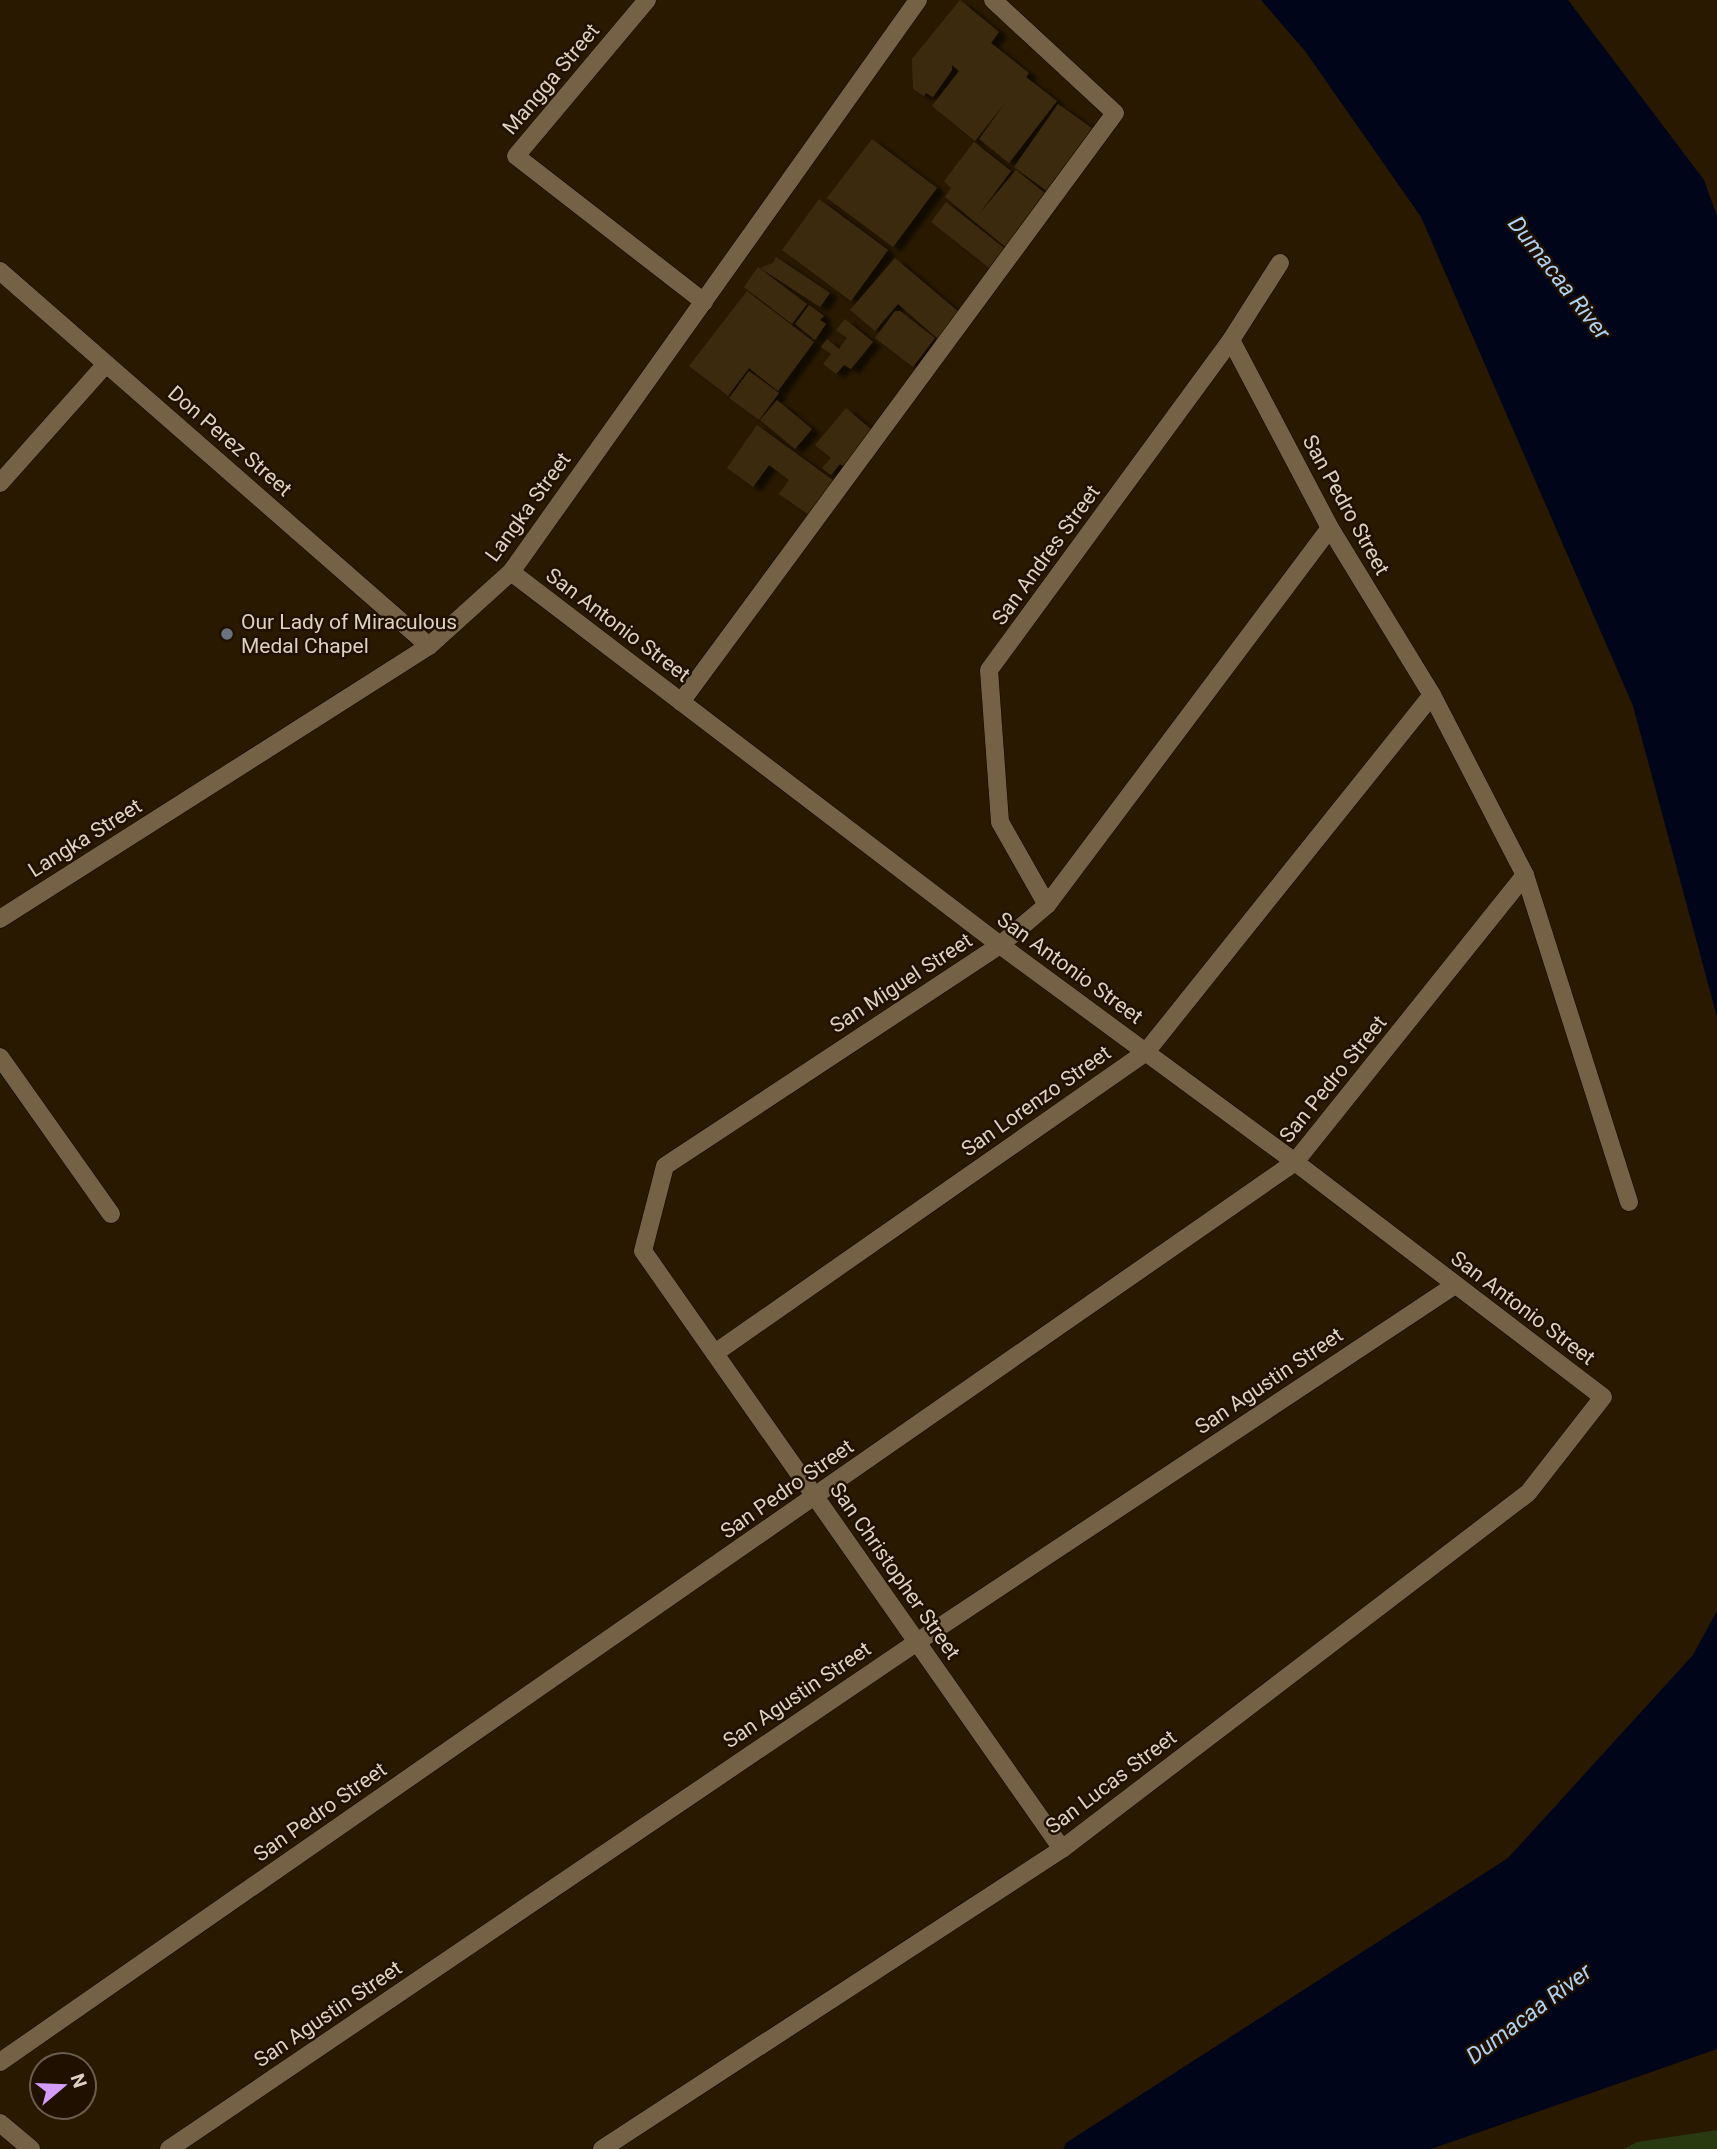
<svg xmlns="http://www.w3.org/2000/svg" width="1717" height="2149" font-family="Roboto,sans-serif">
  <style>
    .green { fill: #293a10 }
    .water { fill: #00051a }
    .building { fill: #3b2b0f; filter: url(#shadow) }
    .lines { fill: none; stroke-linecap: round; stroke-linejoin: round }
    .minor-casing { stroke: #110400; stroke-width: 19 }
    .minor { stroke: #756246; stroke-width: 18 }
    .worship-dot { fill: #6b7280; stroke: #1f1000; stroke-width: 2.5 }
    .labels { text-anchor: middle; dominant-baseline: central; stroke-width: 5; stroke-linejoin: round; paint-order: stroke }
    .street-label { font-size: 21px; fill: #dcd1c2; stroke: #1f1000 }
    .poi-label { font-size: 21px; fill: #dcd1c2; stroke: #1f1000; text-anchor: start }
    .water-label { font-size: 23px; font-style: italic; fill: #add0f3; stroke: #1f1000 }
  </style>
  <defs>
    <filter id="shadow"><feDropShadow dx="8" dy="4.5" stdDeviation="2" flood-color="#0009"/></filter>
  </defs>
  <rect width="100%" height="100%" fill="#291900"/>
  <!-- green -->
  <polygon class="green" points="1717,2130 1717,2149 1624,2149 1637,2142"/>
  <!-- water -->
  <g class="water">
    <polygon points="1261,0 1568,0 1704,180 1717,216 1717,1017 1633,706 1421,217 1305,51"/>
    <polygon points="1717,1611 1717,2049 1431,2149 1063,2149 1066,2143 1508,1858 1693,1655"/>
  </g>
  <!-- building -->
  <g class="building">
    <polygon points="960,0 999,32 991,43 1029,73 1026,77 1057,101 1009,163 979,139 1008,99 975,141 932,106 959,71 952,65 952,70 933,97 926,93 924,96 913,89 912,59"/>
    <polygon points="1058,104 1096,131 1051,194 1014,167"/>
    <polygon points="872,139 937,188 893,247 827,198"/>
    <polygon points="974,142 1011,171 979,214 1016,170 1051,198 1009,250 945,197 951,188 944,181"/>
    <polygon points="819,199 888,250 851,301 782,250"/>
    <polygon points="946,202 1008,251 993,271 931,222"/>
    <polygon points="776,257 830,293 820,307 760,268 773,263"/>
    <polygon points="895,258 960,313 938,339 898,304 875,331 850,310"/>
    <polygon points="758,267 807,304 792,324 744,287"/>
    <polygon points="747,291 814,342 778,391 749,368 728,396 689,366"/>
    <polygon points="809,305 824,316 820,320 826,324 815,340 795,324"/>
    <polygon points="895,311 900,311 935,338 913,367 875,338"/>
    <polygon points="845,319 873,342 851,369 844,365 836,374 823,364 831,354 821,347 827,339 839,349 847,338 836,330"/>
    <polygon points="749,371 779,393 759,420 729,398"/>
    <polygon points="777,400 812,429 795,449 760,420"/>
    <polygon points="846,408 872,430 843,466 840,464 831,475 822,468 831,458 815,445"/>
    <polygon points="757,425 837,483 813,518 779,494 789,480 769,465 753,487 727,468"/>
  </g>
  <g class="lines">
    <defs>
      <g id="minor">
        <polyline points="647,0 516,156 704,302"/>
        <polyline points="0,271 429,646"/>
        <polyline points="1231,340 1330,528 1432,695 1525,875 1629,1202"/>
        <polyline points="0,483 106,364"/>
        <polyline points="511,572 1000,945 1295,1162 1603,1397 1528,1493 1062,1849 602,2149"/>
        <polyline points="681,702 1115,113 993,0"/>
        <polyline points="1047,905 1000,822 989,670 1231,340 1280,263"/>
        <polyline points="0,919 429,646 511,572 918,0"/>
        <polyline points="0,1057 111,1214"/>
        <polyline points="715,1353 1146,1052 1432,695"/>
        <polyline points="1062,1849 643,1251 665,1166 1000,945 1047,905 1330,528"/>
        <polyline points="0,2062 1295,1162 1525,875"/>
        <polyline points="0,2123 31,2149"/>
        <polyline points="169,2149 917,1642 1455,1285"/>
      </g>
    </defs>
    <!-- minor casing -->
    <use href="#minor" class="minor-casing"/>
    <!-- minor -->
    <use href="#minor" class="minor"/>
  </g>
  <!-- markers -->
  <circle class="worship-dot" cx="227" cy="634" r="7"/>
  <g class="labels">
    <!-- street labels -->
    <g class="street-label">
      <text transform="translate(551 79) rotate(-50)">Mangga Street</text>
      <text transform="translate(230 441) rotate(41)">Don Perez Street</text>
      <text transform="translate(1346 505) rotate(61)">San Pedro Street</text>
      <text transform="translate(528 507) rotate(-54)">Langka Street</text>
      <text transform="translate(1046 555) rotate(-54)">San Andres Street</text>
      <text transform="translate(618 625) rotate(37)">San Antonio Street</text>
      <text transform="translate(85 838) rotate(-32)">Langka Street</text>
      <text transform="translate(1070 968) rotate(36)">San Antonio Street</text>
      <text transform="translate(901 983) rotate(-33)">San Miguel Street</text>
      <text transform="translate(1333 1079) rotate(-51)">San Pedro Street</text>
      <text transform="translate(1036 1101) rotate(-35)">San Lorenzo Street</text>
      <text transform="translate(1523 1308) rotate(37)">San Antonio Street</text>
      <text transform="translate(1269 1381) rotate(-34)">San Agustin Street</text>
      <text transform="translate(787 1489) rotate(-35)">San Pedro Street</text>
      <text transform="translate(895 1571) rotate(55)">San Christopher Street</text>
      <text transform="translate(797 1695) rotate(-34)">San Agustin Street</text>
      <text transform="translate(1111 1782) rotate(-37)">San Lucas Street</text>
      <text transform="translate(320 1812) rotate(-35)">San Pedro Street</text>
      <text transform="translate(328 2014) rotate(-34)">San Agustin Street</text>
    </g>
    <!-- poi labels -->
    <g class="poi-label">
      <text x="241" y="622">Our Lady of Miraculous<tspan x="241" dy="24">Medal Chapel</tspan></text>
    </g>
    <!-- water labels -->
    <g class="water-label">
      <text transform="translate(1559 278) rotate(52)">Dumacaa River</text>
      <text transform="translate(1529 2014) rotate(-37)">Dumacaa River</text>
    </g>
  </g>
  <!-- north arrow -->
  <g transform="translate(63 2086) rotate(71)"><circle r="33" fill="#1f1000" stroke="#6b5d4e" stroke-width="2"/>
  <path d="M0-5L12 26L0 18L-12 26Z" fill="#d49cfc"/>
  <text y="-10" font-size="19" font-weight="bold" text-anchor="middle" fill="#dcd1c2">N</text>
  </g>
</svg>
